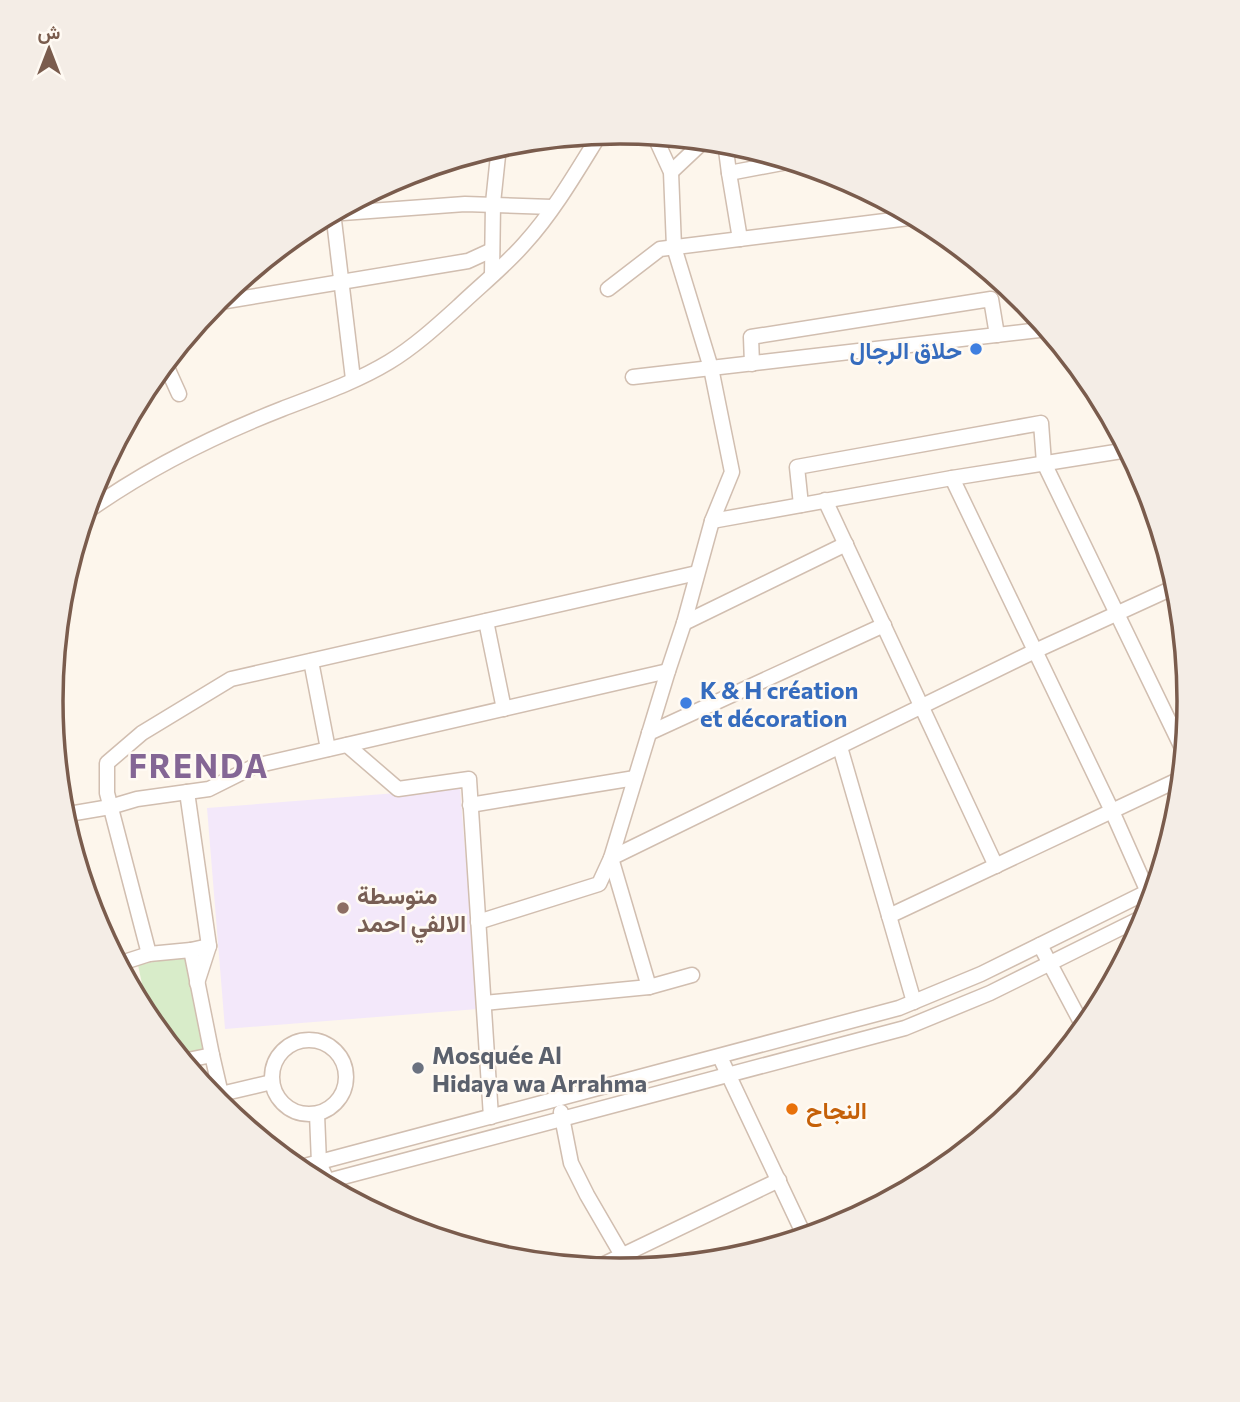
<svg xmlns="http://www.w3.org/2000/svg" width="1240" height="1402" font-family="Commissioner,Vazirmatn,sans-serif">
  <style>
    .education { fill: #f3e8fa }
    .green { fill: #d8ecc9 }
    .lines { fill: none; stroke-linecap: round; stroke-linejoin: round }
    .minor-casing { stroke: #d1beb0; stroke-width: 17 }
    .minor { stroke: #fff; stroke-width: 14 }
    .shop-dot { fill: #3f7fe0; stroke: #fffaf3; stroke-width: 2.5 }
    .education-dot { fill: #8d6e63; stroke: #fffaf3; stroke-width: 2.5 }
    .worship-dot { fill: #6b7280; stroke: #fffaf3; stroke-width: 2.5 }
    .food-dot { fill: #e8710a; stroke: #fffaf3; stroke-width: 2.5 }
    .labels { text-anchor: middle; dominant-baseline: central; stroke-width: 5; stroke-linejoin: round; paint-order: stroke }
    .shop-label { font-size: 24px; font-weight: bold; fill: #366cbe; stroke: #fffaf3; text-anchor: end }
    .education-label { font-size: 24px; font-weight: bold; fill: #785e54; stroke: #fffaf3; text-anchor: start }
    .worship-label { font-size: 24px; font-weight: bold; fill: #5b616d; stroke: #fffaf3; text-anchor: start }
    .food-label { font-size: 24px; font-weight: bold; fill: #c56008; stroke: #fffaf3; text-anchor: start }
    .district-label { font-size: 32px; font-weight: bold; letter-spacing: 2px; fill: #846695; stroke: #fffaf3 }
    .rim { fill: none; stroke: #7a5c4d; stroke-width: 3.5 }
  </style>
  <rect width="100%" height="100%" fill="#fdf6ec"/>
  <!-- education -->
  <polygon class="education" points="460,788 478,1009 225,1029 207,808"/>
  <!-- green -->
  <polygon class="green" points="188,955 207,1049 178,1055 150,1021 138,965"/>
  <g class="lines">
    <defs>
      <g id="minor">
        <polyline points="565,137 578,139 579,136"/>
        <polyline points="725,142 729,173"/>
        <polyline points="671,172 705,140"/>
        <polyline points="333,212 353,379"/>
        <polyline points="329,214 465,204 552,207"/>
        <polyline points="740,239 729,173 793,161"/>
        <polyline points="492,275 493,203 499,146"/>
        <polyline points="608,289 660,249 917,217"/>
        <polyline points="214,303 468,261 492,250"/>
        <polyline points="165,363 179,394"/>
        <polyline points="752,364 751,337 991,299 997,335"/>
        <polyline points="633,377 1048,329"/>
        <polyline points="952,478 1112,811 1151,899"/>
        <polyline points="825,500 996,866"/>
        <polyline points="801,505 797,467 1041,423 1044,463 1184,752"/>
        <path d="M85 513C145 470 213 436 282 409 318 395 356 382 389 362 414 347 438 325 459 306 481 285 505 266 525 243 554 211 577 171 600 134"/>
        <polyline points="712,521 952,478 1128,450"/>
        <polyline points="486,621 504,709"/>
        <polyline points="684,623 846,544"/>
        <polyline points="311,661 328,749"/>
        <polyline points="649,733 884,625"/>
        <polyline points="347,745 398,789 469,779 491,1117"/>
        <polyline points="840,747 914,1002"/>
        <polyline points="187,792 209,946 197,983"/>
        <polyline points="470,805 635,778"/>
        <polyline points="63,815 110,807 137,799 209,789 255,766 668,671"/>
        <polyline points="889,916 1182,778"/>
        <polyline points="478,922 599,884 611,858 1035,651 1177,586"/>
        <polyline points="1040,945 1084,1028"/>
        <polyline points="209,946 191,950 212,1055"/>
        <polyline points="149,954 107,793 107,763 142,733 231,679 697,573"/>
        <polyline points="118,964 149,954 191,950"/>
        <polyline points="649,987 611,858 668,671 684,623 712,521 732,472 711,368 674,247 671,172 654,135"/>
        <polyline points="484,1003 649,987 692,975"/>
        <circle cx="309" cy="1077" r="37"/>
        <polyline points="720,1057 805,1237"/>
        <polyline points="183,1061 212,1055 221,1094 272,1082"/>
        <polyline points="561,1112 571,1163 587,1195 630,1269"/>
        <polyline points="317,1114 319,1163 331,1189"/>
        <polyline points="297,1168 899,1008 981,974 1155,888"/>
        <polyline points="320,1183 905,1028 990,993 1147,915"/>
        <polyline points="596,1268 779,1180"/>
      </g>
    </defs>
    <!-- minor casing -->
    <use href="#minor" class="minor-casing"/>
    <!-- minor -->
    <use href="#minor" class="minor"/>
  </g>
  <!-- markers -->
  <g class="shop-dot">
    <circle cx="976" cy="349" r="7"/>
    <circle cx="686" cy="703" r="7"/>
  </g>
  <circle class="education-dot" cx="343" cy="908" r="7"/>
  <circle class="worship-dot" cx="418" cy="1068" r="7"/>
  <circle class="food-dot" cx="792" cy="1109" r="7"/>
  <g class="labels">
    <!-- shop labels -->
    <g class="shop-label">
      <text x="962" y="349">حلاق الرجال</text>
      <text x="700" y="689" text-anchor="start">K &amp; H création<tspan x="700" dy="28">et décoration</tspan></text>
    </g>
    <!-- education labels -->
    <g class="education-label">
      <text x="357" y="894">متوسطة<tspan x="357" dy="28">الالفي احمد</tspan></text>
    </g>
    <!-- worship labels -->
    <g class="worship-label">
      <text x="432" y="1054">Mosquée Al<tspan x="432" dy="28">Hidaya wa Arrahma</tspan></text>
    </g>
    <!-- food labels -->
    <g class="food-label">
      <text x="806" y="1109">النجاح</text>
    </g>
    <!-- district labels -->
    <g class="district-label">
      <text x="199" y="765">FRENDA</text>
    </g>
  </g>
  <!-- crop -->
  <path d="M0 0H1240V1402H0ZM63 701a557 557 0 1 1 1114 0a557 557 0 1 1-1114 0Z" fill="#f4ede6" fill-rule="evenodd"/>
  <path class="rim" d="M63 701a557 557 0 1 1 1114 0a557 557 0 1 1-1114 0Z"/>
  <!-- north arrow -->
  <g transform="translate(49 49)" stroke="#fffaf3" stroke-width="5" paint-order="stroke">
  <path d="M0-5L12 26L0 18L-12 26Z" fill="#7a5c4d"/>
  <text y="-10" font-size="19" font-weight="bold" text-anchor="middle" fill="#7a5c4d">ش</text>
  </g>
</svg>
